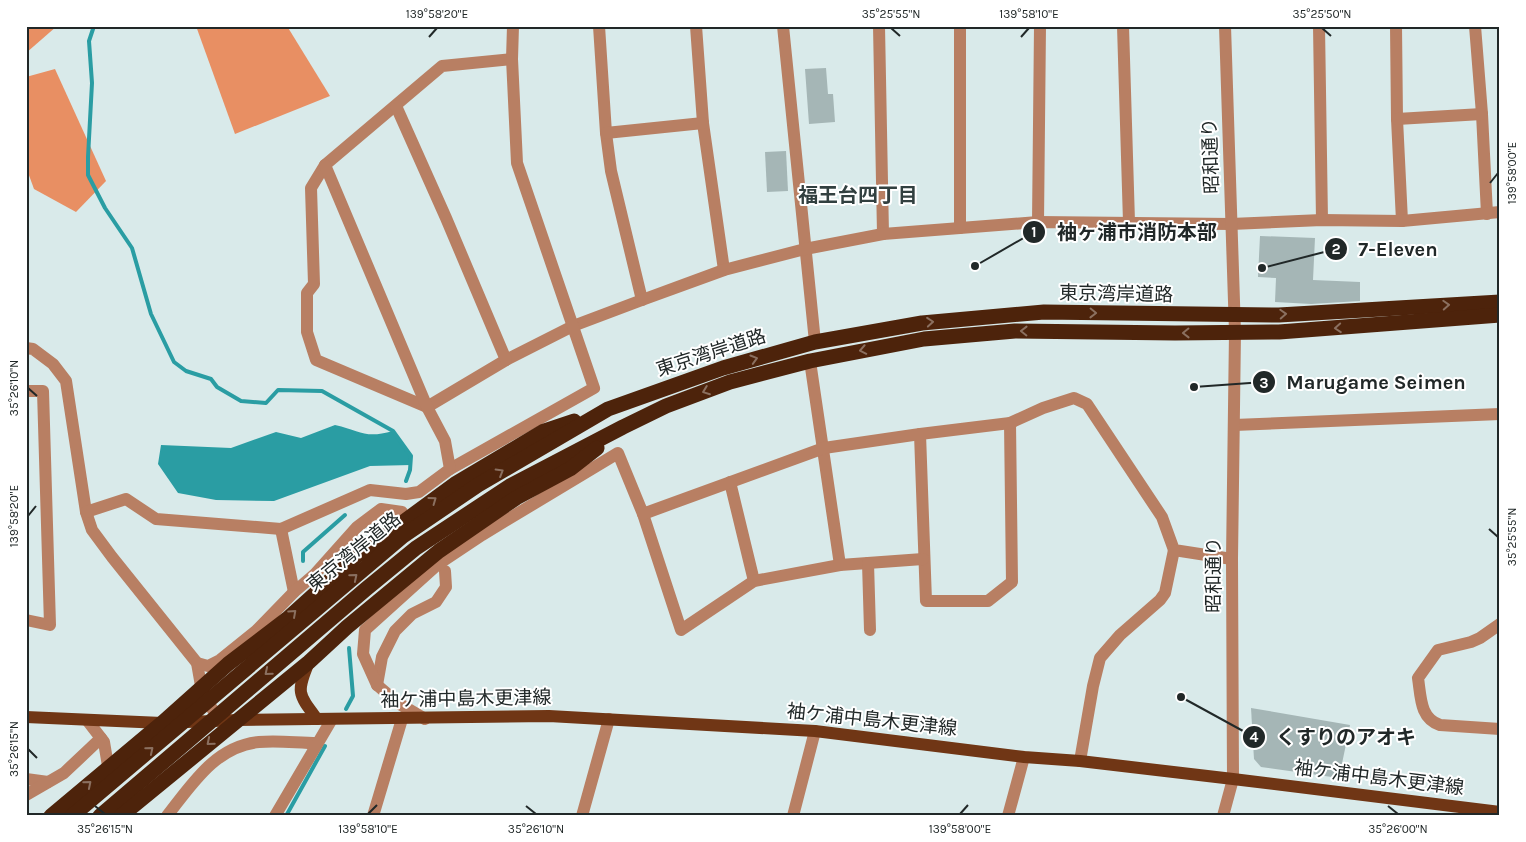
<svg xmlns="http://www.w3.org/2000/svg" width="1526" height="842" font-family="Karla,'Noto Sans JP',sans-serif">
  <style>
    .forest { fill: #e88f63 }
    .water { fill: #2a9da3 }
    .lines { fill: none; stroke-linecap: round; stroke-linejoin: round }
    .stream { stroke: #2a9da3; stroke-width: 4 }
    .building { fill: #a5b6b6 }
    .minor { stroke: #b87f63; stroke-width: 12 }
    .major { stroke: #703615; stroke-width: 12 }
    .highway { stroke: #4d230b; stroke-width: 15 }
    .oneway { stroke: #8b7060 }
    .ticks { fill: none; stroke: #212828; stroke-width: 2 }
    .labels { text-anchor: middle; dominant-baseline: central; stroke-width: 4; stroke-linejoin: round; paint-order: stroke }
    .street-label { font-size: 19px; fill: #212828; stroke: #fff }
    .neighbourhood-label { font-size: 20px; font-weight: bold; fill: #324040; stroke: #fff }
    .leader { fill: none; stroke: #212828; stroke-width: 2 }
    .callout-dot { fill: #212828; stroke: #fff; stroke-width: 2 }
    .mark-label { font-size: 15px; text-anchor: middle; font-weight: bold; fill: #fff }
    .callout-label { font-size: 20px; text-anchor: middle; font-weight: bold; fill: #212828; stroke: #fff; stroke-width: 4; stroke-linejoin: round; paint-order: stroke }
    .neatline { fill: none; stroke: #212828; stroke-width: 2 }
    .ticks-label { font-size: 12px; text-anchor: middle; fill: #212828 }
  </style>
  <rect width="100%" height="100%" fill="#d9eaea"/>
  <!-- forest -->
  <g class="forest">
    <polygon points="26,26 57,26 26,53"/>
    <polygon points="196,26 287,26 330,96 235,134"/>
    <polygon points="55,69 106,181 76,212 34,189 26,167 26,77"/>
  </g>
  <!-- water -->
  <path class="water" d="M335 425C361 431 365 439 393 431L411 456V465L370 466 274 501 216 500 178 493 158 464 161 445 231 448 276 432 301 438Z"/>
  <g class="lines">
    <!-- stream -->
    <g class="stream">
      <polyline points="94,26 89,41 92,83 88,157 88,175 105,208 132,248 151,314 174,362 186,371 211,379 217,387 241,401 266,403 278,390 322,391 393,431 411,456 410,470 406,481"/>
      <polyline points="303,561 303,552 345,515"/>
      <polyline points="346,709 353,696 349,648"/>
      <polyline points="286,816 325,746"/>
    </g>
  </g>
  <!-- building -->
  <g class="building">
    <polygon points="826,68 828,94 833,94 835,122 809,124 805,69"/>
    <polygon points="786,151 788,191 767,192 765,152"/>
    <polygon points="1260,236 1315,238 1313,280 1360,282 1360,301 1311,304 1275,302 1276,278 1258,277"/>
    <polygon points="1251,708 1350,725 1339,778 1261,767 1254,759"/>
  </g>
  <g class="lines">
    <!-- minor -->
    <g class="minor">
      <polyline points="599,26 606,133 611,171 642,300"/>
      <polyline points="696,26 703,123 724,270"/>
      <polyline points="783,26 815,342"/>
      <polyline points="879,26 883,234"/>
      <polyline points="1123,26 1129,222"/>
      <polyline points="1319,26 1322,220"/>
      <polyline points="1396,26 1397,119 1402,221"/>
      <polyline points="1475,26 1482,114 1487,214"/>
      <polyline points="512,59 442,66 325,165 311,188 314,284 307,293 307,332 316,360 427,407 506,360 573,326 642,300 724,270 805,249 883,234 1038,222 1231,224 1322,220 1402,221 1500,212"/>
      <polyline points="396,106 446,218 506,360"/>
      <polyline points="1397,119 1482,114"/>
      <polyline points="606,133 703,123"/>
      <polyline points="1038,222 1040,26"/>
      <polyline points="960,228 960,26"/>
      <polyline points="26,348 33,349 53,364 66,381 86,512 92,530 112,557 197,663 201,686 210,706 221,720"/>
      <polyline points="810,361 840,565"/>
      <polyline points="26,391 43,391 50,625 26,620"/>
      <polyline points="1234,425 1500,414"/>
      <polyline points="920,434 926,601 988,601 1012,582 1010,423"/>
      <polyline points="450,469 594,388 517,163 512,59 513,26"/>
      <polyline points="730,482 754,581"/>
      <polyline points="86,512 126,499 156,519 281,529 370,490 406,494 419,492 450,469 445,441 427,407 325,165"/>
      <polyline points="643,514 681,630 754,581 840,565 923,559"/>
      <polyline points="281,529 294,592"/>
      <polyline points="868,563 870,630"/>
      <path d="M1500 624 1480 638 1471 642 1438 650 1418 678C1421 698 1420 718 1440 725L1500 729"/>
      <polyline points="197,663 208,666 220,660 256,631 294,592 315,574 357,527 381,509 402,512"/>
      <polyline points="377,685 382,657 395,631 412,614 436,602 446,587 445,571"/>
      <polyline points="425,719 398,703 377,685 363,654 365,630 437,565 482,535 618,453 643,514 824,448 920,434 1010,423 1043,408 1074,398 1087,404 1162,517 1174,550 1232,559"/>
      <polyline points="87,720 104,742 108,766"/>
      <polyline points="1080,761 1093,686 1100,658 1120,635 1160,600 1165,593 1174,550"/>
      <polyline points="26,779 48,782"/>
      <polyline points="26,795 64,773 101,738"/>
      <path d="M167 816C192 784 216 746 259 742 278 740 298 743 317 743"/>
      <polyline points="275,816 332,719"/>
      <polyline points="373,816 402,719"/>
      <polyline points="582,816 609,719"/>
      <polyline points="793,816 815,731"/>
      <polyline points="1008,816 1024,757"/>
      <polyline points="1223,816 1233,779 1232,559 1235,332 1225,26"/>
    </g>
    <!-- major -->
    <g class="major">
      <path d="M309 662C296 692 298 694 317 719"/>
      <polyline points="26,717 162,723 238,720 549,716 815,731 1024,757 1080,761 1233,779 1500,812"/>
    </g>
    <!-- highway -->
    <g class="highway">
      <polyline points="51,816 162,723 228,664 287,619 357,556 455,484 544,431 574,421"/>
      <polyline points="72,816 403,536 478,485 608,409 723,368 815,342 922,323 1044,312 1279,315 1500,302"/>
      <polyline points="100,816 366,589 416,548 510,486 623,427 666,406 730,382 810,361 924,339 1015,331 1175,333 1279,332 1500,315"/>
      <polyline points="121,816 309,662 347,627 439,551 516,498 570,469 597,448"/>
    </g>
  </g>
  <!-- one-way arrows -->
  <defs><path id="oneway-chevron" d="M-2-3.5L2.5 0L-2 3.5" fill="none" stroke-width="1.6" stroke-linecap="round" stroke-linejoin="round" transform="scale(1.25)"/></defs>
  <g class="oneway">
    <use href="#oneway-chevron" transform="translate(1446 305) rotate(-3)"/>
    <use href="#oneway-chevron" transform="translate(1093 313) rotate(1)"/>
    <use href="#oneway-chevron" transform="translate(1283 314) rotate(-3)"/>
    <use href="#oneway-chevron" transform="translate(930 322) rotate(-5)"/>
    <use href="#oneway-chevron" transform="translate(1338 328) rotate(176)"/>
    <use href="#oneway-chevron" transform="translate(1024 331) rotate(-179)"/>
    <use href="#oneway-chevron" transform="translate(1186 333) rotate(179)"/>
    <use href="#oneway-chevron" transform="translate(863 350) rotate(169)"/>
    <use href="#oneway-chevron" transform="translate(754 359) rotate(-16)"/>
    <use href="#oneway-chevron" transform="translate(706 391) rotate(159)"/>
    <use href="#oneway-chevron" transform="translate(500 472) rotate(-31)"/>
    <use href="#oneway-chevron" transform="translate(433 500) rotate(-36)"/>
    <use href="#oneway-chevron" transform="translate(354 577) rotate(-40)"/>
    <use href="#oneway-chevron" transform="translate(293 613) rotate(-42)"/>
    <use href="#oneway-chevron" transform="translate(268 672) rotate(140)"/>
    <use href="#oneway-chevron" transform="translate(210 742) rotate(140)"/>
    <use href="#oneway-chevron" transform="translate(150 750) rotate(-40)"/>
    <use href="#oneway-chevron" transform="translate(88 784) rotate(-40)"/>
  </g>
  <!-- ticks -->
  <path class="ticks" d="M891 28 900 36M1322 28 1331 36M429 37 437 28M1021 37 1029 28M1490 183 1498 173M28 388 37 396M28 516 36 506M1489 529 1498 537M28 749 37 758M95 806 105 814M526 806 536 814M1388 806 1398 814M368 814 377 805M960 814 968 805"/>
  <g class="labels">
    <!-- street labels -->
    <g class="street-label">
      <text transform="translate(1211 156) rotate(-92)">昭和通り</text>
      <text transform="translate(1116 294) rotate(1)">東京湾岸道路</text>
      <text transform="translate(711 353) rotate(-18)">東京湾岸道路</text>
      <text transform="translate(354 552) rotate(-39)">東京湾岸道路</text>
      <text transform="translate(1214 575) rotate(-90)">昭和通り</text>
      <text transform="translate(466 699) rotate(-1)">袖ケ浦中島木更津線</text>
      <text transform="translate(872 720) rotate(6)">袖ケ浦中島木更津線</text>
      <text transform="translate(1379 778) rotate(7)">袖ケ浦中島木更津線</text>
    </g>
    <!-- neighbourhood labels -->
    <g class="neighbourhood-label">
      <text x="858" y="195">福王台四丁目</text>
    </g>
  </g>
  <!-- callouts -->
  <path class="leader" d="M975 266L1034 232M1262 268L1336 249M1194 387L1264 382M1181 697L1254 737"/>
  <g class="callout-dot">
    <circle cx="975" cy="266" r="5"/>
    <circle cx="1262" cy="268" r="5"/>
    <circle cx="1194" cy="387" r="5"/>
    <circle cx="1181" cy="697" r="5"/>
    <circle cx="1034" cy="232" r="12"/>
    <circle cx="1336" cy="249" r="12"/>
    <circle cx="1264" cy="382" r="12"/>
    <circle cx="1254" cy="737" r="12"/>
  </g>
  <g class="mark-label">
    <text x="1034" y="237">1</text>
    <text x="1336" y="254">2</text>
    <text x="1264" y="388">3</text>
    <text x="1254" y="742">4</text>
  </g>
  <g class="callout-label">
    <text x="1137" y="239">袖ヶ浦市消防本部</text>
    <text x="1398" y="256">7-Eleven</text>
    <text x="1376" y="389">Marugame Seimen</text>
    <text x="1346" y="744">くすりのアオキ</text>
  </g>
  <!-- border -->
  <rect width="1526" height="842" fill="none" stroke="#ffffff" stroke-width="55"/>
  <rect x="28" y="28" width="1470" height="786" class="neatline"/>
  <g class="ticks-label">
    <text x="437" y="18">139°58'20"E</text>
    <text x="891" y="18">35°25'55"N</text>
    <text x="1029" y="18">139°58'10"E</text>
    <text x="1322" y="18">35°25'50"N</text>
    <text transform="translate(1512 173) rotate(-90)" y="4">139°58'00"E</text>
    <text transform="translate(14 388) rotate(-90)" y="4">35°26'10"N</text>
    <text transform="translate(14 516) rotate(-90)" y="4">139°58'20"E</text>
    <text transform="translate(1512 537) rotate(-90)" y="4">35°25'55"N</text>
    <text transform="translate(14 749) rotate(-90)" y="4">35°26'15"N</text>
    <text x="105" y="833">35°26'15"N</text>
    <text x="368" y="833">139°58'10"E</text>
    <text x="536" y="833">35°26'10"N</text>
    <text x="960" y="833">139°58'00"E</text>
    <text x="1398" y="833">35°26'00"N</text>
  </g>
</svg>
